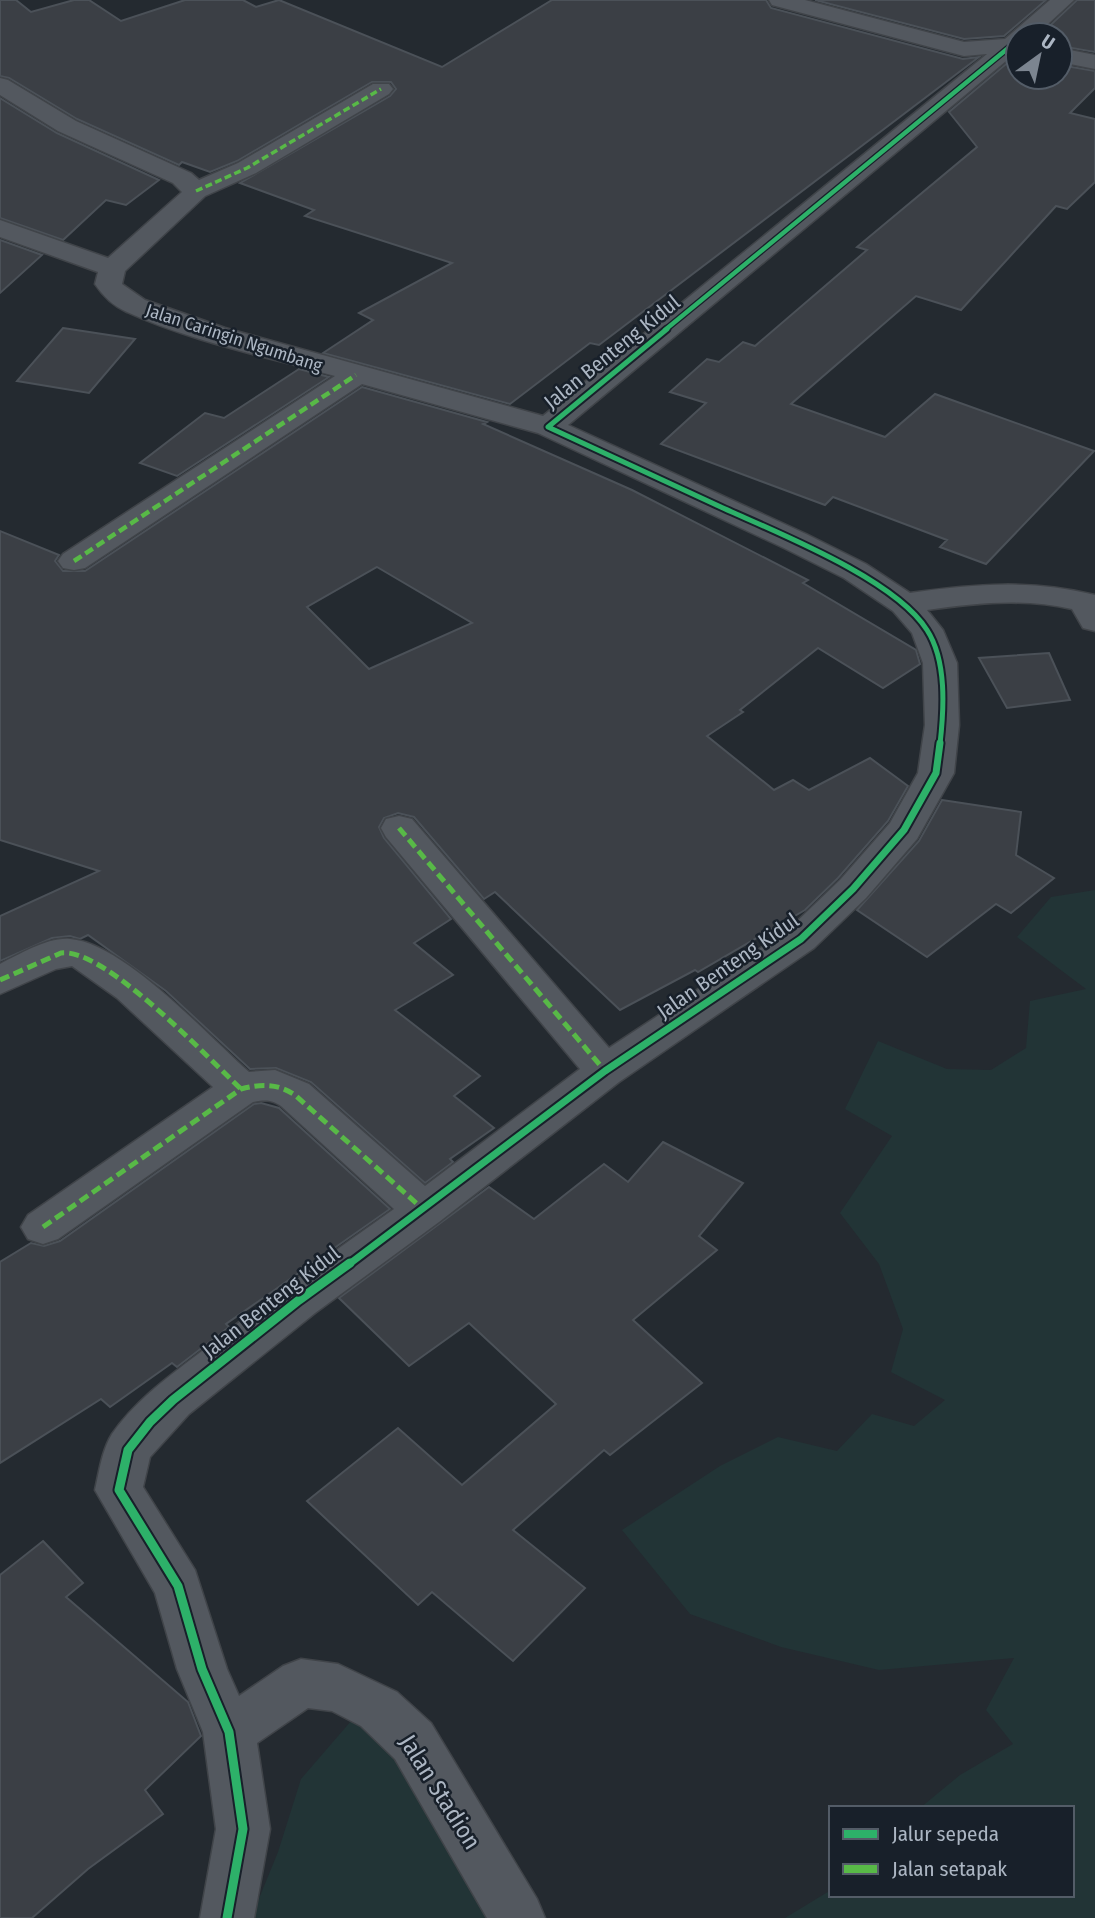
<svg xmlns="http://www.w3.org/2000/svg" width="1095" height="1918" font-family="'Fira Sans Condensed',sans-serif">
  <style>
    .green { fill: #223436 }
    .building { fill: #3b3f45; stroke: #4b5158; stroke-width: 2; fill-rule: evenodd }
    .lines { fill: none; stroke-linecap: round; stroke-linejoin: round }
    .minor-casing { stroke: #404449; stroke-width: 3 }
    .minor { fill: #53585f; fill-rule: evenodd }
    .quiet-far2 { stroke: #58b947; stroke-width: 3.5; stroke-dasharray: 7 3.5; stroke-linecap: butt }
    .quiet-far1 { stroke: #58b947; stroke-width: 4.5; stroke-dasharray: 9 4.5; stroke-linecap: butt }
    .quiet { stroke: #58b947; stroke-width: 5; stroke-dasharray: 10 5; stroke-linecap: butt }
    .cycleway-far3-casing { stroke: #18202a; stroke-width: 7 }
    .cycleway-far2-casing { stroke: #18202a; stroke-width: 9 }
    .cycleway-far1-casing { stroke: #18202a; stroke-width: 11 }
    .cycleway-casing { stroke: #18202a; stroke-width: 13 }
    .cycleway-far3 { stroke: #2db169; stroke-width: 4.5 }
    .cycleway-far2 { stroke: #2db169; stroke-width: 5 }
    .cycleway-far1 { stroke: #2db169; stroke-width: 7 }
    .cycleway { stroke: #2db169; stroke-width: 9 }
    .labels { text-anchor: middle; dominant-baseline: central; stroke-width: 5; stroke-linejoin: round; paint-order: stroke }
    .far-street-label { font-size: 18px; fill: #acb6c3; stroke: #18202a }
    .street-label { font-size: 21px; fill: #acb6c3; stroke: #18202a }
    .near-street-label { font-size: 24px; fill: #acb6c3; stroke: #18202a }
  </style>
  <rect width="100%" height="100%" fill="#242a30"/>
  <!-- green -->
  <g class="green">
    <polygon points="1095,890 1095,1918 785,1918 831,1890 831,1895 1072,1895 1072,1808 920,1808 960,1775 1013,1744 986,1710 1014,1658 879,1670 781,1647 690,1614 622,1530 720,1466 778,1437 837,1451 872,1414 914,1426 945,1400 891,1372 903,1329 879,1264 840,1213 892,1136 845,1109 878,1041 947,1069 991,1070 1026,1048 1030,1001 1086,989 1017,937 1051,897"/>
    <polygon points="364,1706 530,1918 251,1918 278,1852 301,1779"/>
  </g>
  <!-- building -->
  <g class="building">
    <polygon points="0,0 16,0 31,12 74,0 89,0 121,21 185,0 243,0 256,7 279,0 442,67 552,0 766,0 771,8 963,59 979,57 599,345 590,343 510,404 323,353 373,320 359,313 452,263 305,216 314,210 240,183 390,96 396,89 391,82 372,82 237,161 210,172 182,162 179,165 77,119 9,78 0,76"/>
    <polygon points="815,0 1046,0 1004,36 964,39"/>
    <polygon points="1077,0 1095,0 1095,52 1060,46 1060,35 1040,35"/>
    <polygon points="1018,54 1018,77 1060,77 1060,65 1095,71 1095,88 1070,113 1095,119 1095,182 1067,209 1056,206 961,310 916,296 791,404 885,437 935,394 1094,451 986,564 940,547 947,540 833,497 825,505 661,444 706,403 670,392 707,359 719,362 743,342 755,346 867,250 857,247 977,147 949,112"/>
    <polygon points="0,98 57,133 159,180 126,205 106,200 63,240 0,218"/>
    <polygon points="0,240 42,255 0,293"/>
    <polygon points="63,328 135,339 89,393 17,381"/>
    <polygon points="299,369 329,377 177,476 140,463 205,413 224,418"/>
    <path d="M362 387 487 422 483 424 632 490 808 580 803 583 916 650 920 664 883 688 818 648 740 710 743 712 707 736 774 790 793 780 809 790 870 758 908 786 888 821 838 878 805 910 698 972 695 970 620 1010 495 892 484 899 414 817 398 813 384 818 379 827 384 838 451 919 414 943 453 975 395 1010 480 1076 454 1096 494 1128 450 1159 453 1162 425 1183 311 1082 276 1068 250 1069 166 991 88 935 80 939 70 936 52 938 0 961V916L99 871 0 840V531L59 555 55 561 63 571H85ZM377 567 472 623 369 669 307 607Z"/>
    <polygon points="1049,653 1070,700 1007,708 979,658"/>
    <polygon points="942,800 1021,812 1016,855 1054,878 1011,913 996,904 927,957 857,910 919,841"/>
    <polygon points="261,1103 279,1108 390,1209 226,1324 229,1327 177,1367 172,1363 110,1407 101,1399 0,1463 0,1262 31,1243 44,1246 60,1241 254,1104"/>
    <polygon points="663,1142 743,1183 699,1236 717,1250 633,1320 702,1383 610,1455 604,1450 513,1530 585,1588 513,1661 432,1592 418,1605 307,1501 398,1428 462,1485 556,1404 469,1323 409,1366 339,1298 489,1187 534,1219 604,1164 628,1182"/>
    <polygon points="43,1541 83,1583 66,1597 188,1702 201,1736 145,1790 163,1814 88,1869 32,1918 0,1918 0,1575"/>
  </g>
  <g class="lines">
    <defs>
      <g id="minor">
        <path d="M769 0H805L964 42 1005 39 1050 0H1074L1036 35H1018V51L568 425 806 534 866 564 910 593C973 584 1032 579 1095 595V631L1083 628 1072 609C1024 598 976 603 927 610L943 630 957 663 959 725 954 773 917 839 866 898 814 948 619 1082 439 1222 315 1313 189 1414 150 1457 143 1487 195 1570 227 1669 239 1696 283 1666 301 1659 338 1664 397 1692 431 1723 537 1899 545 1918H487L395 1759 361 1726 332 1711 308 1708 257 1743 270 1829 254 1918H200L216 1829 203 1732 177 1669 155 1593 95 1490C99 1472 102 1450 112 1434 138 1397 175 1372 210 1345 270 1297 332 1253 394 1209L281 1106C271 1099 264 1100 253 1102L58 1239 43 1244 28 1239 21 1227 28 1215 213 1087 117 998 72 966 56 969 0 994V964C20 954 48 937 70 939 124 943 208 1036 249 1072L275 1070 309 1084 425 1186 580 1069 386 837 381 828 386 819 399 816 412 819 609 1048 788 930 840 880 890 823 918 773 925 725 923 663 912 633 893 611 844 578 784 548 538 433 362 384 85 568 74 570 63 568 58 561 63 554 335 376C268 357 190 341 127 312 113 306 103 296 95 284L98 272 0 237V220L108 258 182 192 173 183 58 131 0 95V78L8 80 76 121 191 173 199 180 238 163 373 84H389L393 89 389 94 256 173 205 196 125 271 122 284 145 300 225 328 543 416 987 54 964 56 772 5Z"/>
        <polygon points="1060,48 1095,55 1095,69 1060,62"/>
      </g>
    </defs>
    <!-- minor casing -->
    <use href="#minor" class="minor-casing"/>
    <!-- minor -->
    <use href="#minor" class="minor"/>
    <!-- quiet-far2 -->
    <polyline class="quiet-far2" points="196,191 247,168 381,89"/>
    <!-- quiet-far1 -->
    <polyline class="quiet-far1" points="74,561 356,375"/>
    <!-- quiet -->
    <g class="quiet">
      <polyline points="399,828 605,1071"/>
      <path d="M0 980 61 953C104 947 208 1058 241 1089"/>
      <path d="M43 1227 241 1089C261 1084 277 1083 295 1095L424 1210"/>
    </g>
    <defs>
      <polyline id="cycleway-far3" points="665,330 1018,40"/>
      <path id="cycleway-far2" d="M667 329 548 427C606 454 664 481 723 508 778 533 895 579 927 630 947 661 944 709 940 744"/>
      <polyline id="cycleway-far1" points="348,1265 605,1071 801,939 853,889 904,830 936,773 940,743"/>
      <polyline id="cycleway" points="227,1918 243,1829 229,1732 202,1669 178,1586 119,1490 128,1450 150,1422 173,1400 299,1300 350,1263"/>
    </defs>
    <!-- cycleway-far3 casing -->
    <use href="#cycleway-far3" class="cycleway-far3-casing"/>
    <!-- cycleway-far2 casing -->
    <use href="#cycleway-far2" class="cycleway-far2-casing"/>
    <!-- cycleway-far1 casing -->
    <use href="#cycleway-far1" class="cycleway-far1-casing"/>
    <!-- cycleway casing -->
    <use href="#cycleway" class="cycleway-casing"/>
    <!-- cycleway-far3 -->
    <use href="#cycleway-far3" class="cycleway-far3"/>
    <!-- cycleway-far2 -->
    <use href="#cycleway-far2" class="cycleway-far2"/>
    <!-- cycleway-far1 -->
    <use href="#cycleway-far1" class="cycleway-far1"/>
    <!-- cycleway -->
    <use href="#cycleway" class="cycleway"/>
  </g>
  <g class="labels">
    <!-- far-street labels -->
    <g class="far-street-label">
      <text transform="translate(234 338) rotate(18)">Jalan Caringin Ngumbang</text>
    </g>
    <!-- street labels -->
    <g class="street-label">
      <text transform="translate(612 352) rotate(-39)">Jalan Benteng Kidul</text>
      <text transform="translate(728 966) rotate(-35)">Jalan Benteng Kidul</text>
      <text transform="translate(271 1302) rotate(-38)">Jalan Benteng Kidul</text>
    </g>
    <!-- near-street labels -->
    <g class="near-street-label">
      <text transform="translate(440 1792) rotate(58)">Jalan Stadion</text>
    </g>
  </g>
  <!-- legend -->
  <rect x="829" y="1806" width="245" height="91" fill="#18202a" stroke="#535c67" stroke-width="2"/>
  <rect x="843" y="1829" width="35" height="10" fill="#2db169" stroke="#535c67" stroke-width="2"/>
  <text x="892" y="1841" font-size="21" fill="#acb6c3">Jalur sepeda</text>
  <rect x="843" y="1864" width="35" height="10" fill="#58b947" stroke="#535c67" stroke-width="2"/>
  <text x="892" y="1876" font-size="21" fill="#acb6c3">Jalan setapak</text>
  <!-- north arrow -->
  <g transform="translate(1039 56) rotate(33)"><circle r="33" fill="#18202a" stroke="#535c67" stroke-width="2"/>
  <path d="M0-5L12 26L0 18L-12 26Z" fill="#7c8590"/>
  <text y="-10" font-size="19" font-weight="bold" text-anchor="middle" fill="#acb6c3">U</text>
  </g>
</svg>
